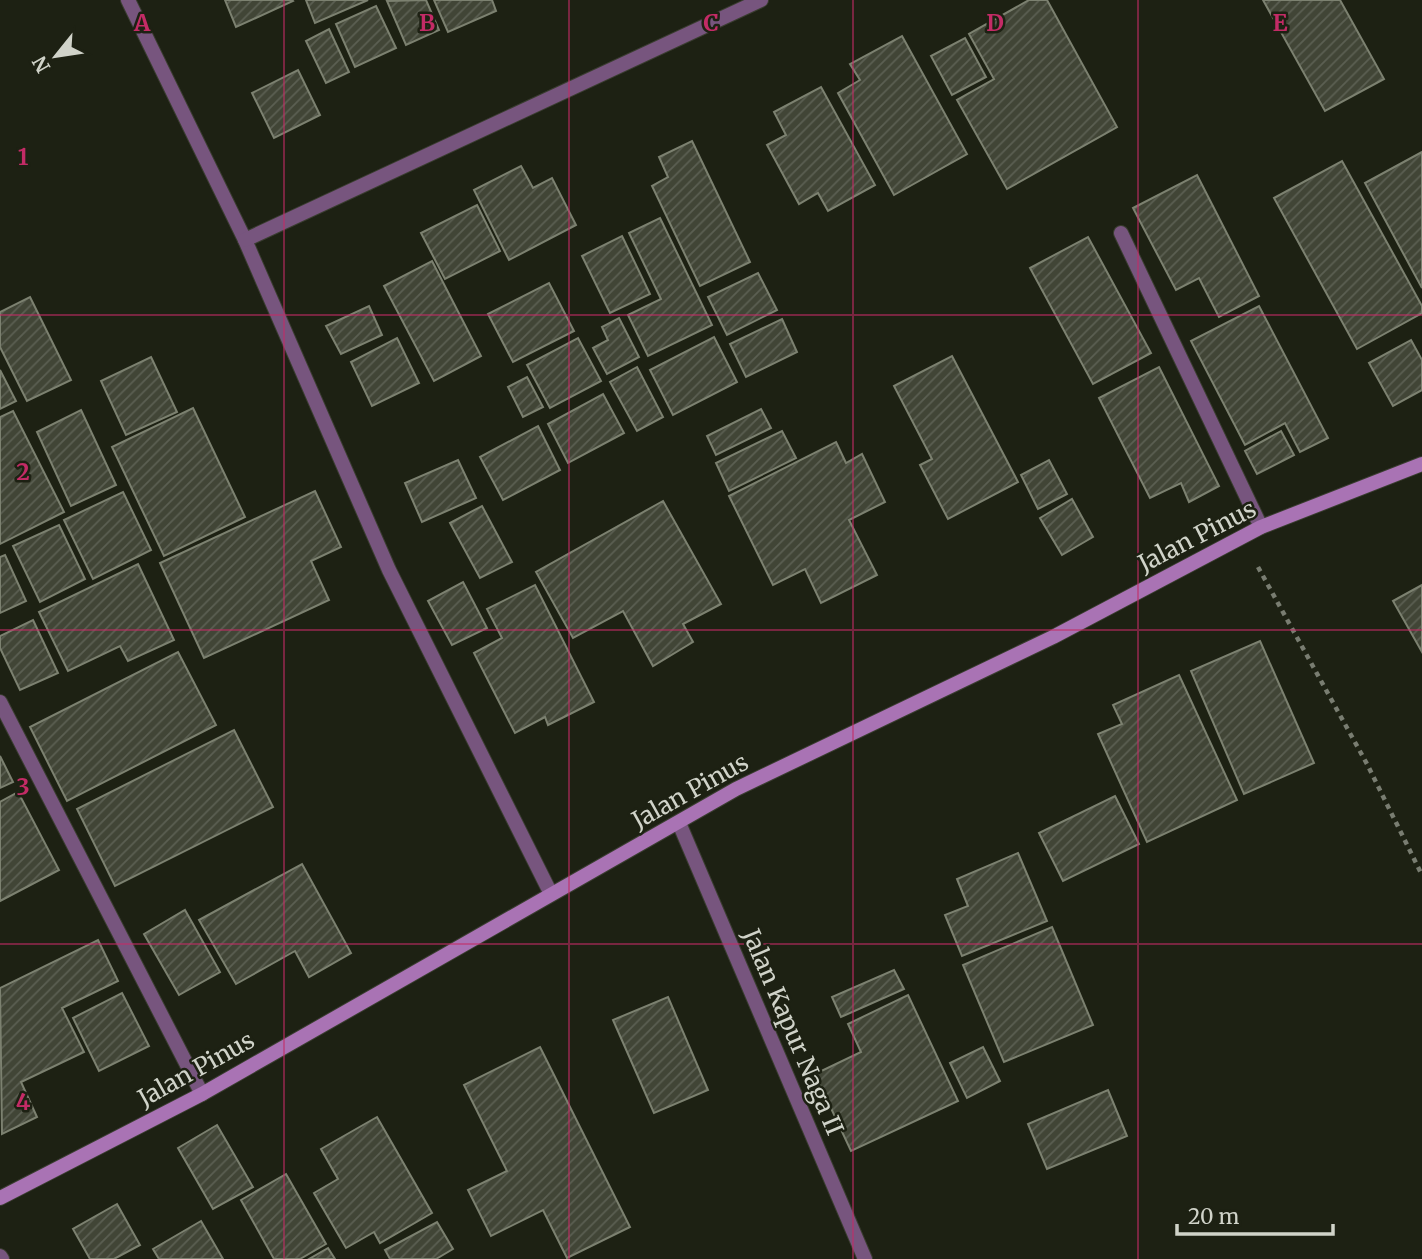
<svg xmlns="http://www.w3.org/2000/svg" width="1422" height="1259" font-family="Merriweather,serif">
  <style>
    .building { fill: url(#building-hatch); stroke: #7c8170; stroke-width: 2 }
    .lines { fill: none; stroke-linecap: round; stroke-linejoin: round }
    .street-casing { stroke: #3a3d30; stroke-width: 16 }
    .secondary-casing { stroke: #3a3d30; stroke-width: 16 }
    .path { stroke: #797d71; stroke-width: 4.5; stroke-dasharray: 5 5; stroke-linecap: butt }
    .street { stroke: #77557e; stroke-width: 14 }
    .secondary { stroke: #a973b4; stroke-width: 14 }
    .grid { fill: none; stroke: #c32b66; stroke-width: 2; stroke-opacity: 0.55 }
    .labels { text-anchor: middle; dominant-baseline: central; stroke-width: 5; stroke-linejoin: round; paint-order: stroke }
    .street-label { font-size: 24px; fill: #d0d3c9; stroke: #1d2113 }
    .grid-label { font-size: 23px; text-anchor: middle; font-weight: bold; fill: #c32b66; stroke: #1d2113; stroke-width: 5; stroke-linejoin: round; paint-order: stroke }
  </style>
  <defs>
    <pattern id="building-hatch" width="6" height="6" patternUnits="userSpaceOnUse" patternTransform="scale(1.75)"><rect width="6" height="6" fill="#414536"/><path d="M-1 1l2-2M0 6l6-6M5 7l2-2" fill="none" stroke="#5b5f52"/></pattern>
  </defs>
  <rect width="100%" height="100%" fill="#1d2113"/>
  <!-- building -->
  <g class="building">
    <polygon points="225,0 292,0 293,1 236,27"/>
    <polygon points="306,0 368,0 315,23"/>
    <polygon points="426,0 439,30 406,45 387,1"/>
    <polygon points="434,0 492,0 496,11 448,32"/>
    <polygon points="1029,0 1047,0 1117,127 1007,189 957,100 994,79 969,34"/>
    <polygon points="1263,0 1340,0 1384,79 1325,111"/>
    <polygon points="376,6 396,48 355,67 336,24"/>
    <polygon points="329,29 349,72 326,83 306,41"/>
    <polygon points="902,36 967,154 894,195 838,93 860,80 850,64"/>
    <polygon points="965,38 986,77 952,95 931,56"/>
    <polygon points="298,70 320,115 274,138 252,93"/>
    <polygon points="821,87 875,185 828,211 818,193 799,204 767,145 786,135 774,112"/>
    <polygon points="692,141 750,262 700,286 652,186 668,177 659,157"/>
    <polygon points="1422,152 1422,288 1365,183"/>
    <polygon points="1342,161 1422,306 1422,313 1357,349 1274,198"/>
    <polygon points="521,166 533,188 552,178 576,225 509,260 474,190"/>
    <polygon points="1197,175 1259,296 1219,317 1199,278 1176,290 1133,208"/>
    <polygon points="477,205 500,251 445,279 421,233"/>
    <polygon points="660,218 712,325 648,356 628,315 661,299 629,233"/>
    <polygon points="622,236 650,294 610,313 582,256"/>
    <polygon points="1088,237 1151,353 1093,384 1030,268"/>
    <polygon points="432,261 481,356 434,381 384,286"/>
    <polygon points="758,273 777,310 727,335 708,297"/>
    <polygon points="549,283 574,331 513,362 488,314"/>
    <polygon points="30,297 71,380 27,401 0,347 0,312"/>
    <polygon points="369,306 382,335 341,354 326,326"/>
    <polygon points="1259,306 1328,438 1300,452 1285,423 1245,445 1191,341"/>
    <polygon points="619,318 639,357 607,374 593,348 608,340 602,327"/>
    <polygon points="782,319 797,352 746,377 730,344"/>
    <polygon points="714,337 737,382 673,415 650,370"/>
    <polygon points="397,338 419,383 372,406 351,362"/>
    <polygon points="578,338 601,381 550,408 527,365"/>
    <polygon points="1411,340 1422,360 1422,390 1393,406 1369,363"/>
    <polygon points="952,356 1018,482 948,519 920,465 932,459 894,386"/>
    <polygon points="151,357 177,412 126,435 101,381"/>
    <polygon points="637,367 663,417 637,431 610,382"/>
    <polygon points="1159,367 1219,486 1189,502 1181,483 1150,498 1099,398"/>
    <polygon points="0,370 16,401 0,409"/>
    <polygon points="527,377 543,407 523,417 508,387"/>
    <polygon points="603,394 624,433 568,463 548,424"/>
    <polygon points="193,408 245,517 164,556 112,447"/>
    <polygon points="761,409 771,428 716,455 707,436"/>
    <polygon points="81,410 116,485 71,506 37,432"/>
    <polygon points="13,411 64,512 0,544 0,417"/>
    <polygon points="538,426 560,470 503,500 480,457"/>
    <polygon points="782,431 796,458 729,491 716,463"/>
    <polygon points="1281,431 1294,455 1257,474 1245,451"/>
    <polygon points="836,442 846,463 862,454 885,502 849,520 877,575 821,603 805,569 773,585 729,496"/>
    <polygon points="458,460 476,498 422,522 405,483"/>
    <polygon points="1049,460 1067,494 1038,509 1021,475"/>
    <polygon points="315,491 341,547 311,561 329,600 204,658 160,563"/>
    <polygon points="123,492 151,550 93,579 64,520"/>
    <polygon points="1072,499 1093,537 1062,555 1040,518"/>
    <polygon points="663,501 721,604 683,624 693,642 653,666 623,611 573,638 536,572"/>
    <polygon points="482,506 512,562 480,578 450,523"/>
    <polygon points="59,525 85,579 40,602 13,546"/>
    <polygon points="5,555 26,601 0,613 0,557"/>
    <polygon points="138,564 174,640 128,661 120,646 68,671 39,612"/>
    <polygon points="463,582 487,628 452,645 428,601"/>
    <polygon points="535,585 594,702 548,725 545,717 515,733 474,653 502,638 487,609"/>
    <polygon points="1422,585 1422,652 1393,601"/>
    <polygon points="33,620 58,673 20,690 0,648 0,636"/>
    <polygon points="1260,641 1314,763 1244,794 1191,671"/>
    <polygon points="178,652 216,725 67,801 30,727"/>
    <polygon points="1179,675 1237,800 1147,842 1098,734 1122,724 1113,705"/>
    <polygon points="234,730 273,807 115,886 77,809"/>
    <polygon points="0,756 13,782 0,788"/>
    <polygon points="18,792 59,870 0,901 0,802"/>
    <polygon points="1115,796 1139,844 1063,881 1039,833"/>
    <polygon points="1018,853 1047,921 962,956 945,915 968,906 957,879"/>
    <polygon points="302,864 351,953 309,977 295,951 236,984 199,920"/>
    <polygon points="185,910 220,972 179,995 144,934"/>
    <polygon points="1052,927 1093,1025 1004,1062 963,965"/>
    <polygon points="98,940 118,981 62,1008 84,1052 21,1082 37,1117 2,1134 0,988"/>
    <polygon points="894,970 904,989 841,1017 832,997"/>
    <polygon points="122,993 149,1046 99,1071 73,1018"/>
    <polygon points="908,995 958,1101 851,1151 815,1074 861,1052 848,1024"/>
    <polygon points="668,997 708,1090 654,1113 613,1020"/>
    <polygon points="540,1047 630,1227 567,1258 543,1210 491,1236 468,1190 507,1171 464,1085"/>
    <polygon points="983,1047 1000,1081 967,1098 950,1063"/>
    <polygon points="1108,1090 1127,1136 1047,1169 1028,1124"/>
    <polygon points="377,1117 432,1213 380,1243 374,1232 346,1248 314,1193 338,1179 321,1149"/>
    <polygon points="217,1125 253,1187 213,1209 178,1148"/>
    <polygon points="286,1174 326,1244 300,1259 274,1259 241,1200"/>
    <polygon points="117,1204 140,1245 114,1259 90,1259 73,1229"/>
    <polygon points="201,1221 223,1259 159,1259 153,1249"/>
    <polygon points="437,1222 453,1249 436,1259 390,1259 385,1250"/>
    <polygon points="328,1248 335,1259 309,1259"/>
  </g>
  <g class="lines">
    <defs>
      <g id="street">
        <polyline points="128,0 245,240 389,570 551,894"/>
        <polyline points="1121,233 1261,527"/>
        <polyline points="245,240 761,0"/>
        <polyline points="0,702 202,1094"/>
        <polyline points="679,823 865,1259"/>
        <polyline points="0,1256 2,1259"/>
      </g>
      <polyline id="secondary" points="0,1198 202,1094 736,789 1053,637 1261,527 1422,464"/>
    </defs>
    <!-- street casing -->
    <use href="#street" class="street-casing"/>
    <!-- secondary casing -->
    <use href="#secondary" class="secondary-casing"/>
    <!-- path -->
    <polyline class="path" points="1258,567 1367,764 1422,875"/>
    <!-- street -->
    <use href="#street" class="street"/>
    <!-- secondary -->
    <use href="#secondary" class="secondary"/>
  </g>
  <!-- grid -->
  <path class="grid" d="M284 0V1259M569 0V1259M853 0V1259M1138 0V1259M0 315H1422M0 630H1422M0 944H1422"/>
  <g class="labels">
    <!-- street labels -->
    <g class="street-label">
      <text transform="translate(1197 536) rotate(-27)">Jalan Pinus</text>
      <text transform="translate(690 791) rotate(-29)">Jalan Pinus</text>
      <text transform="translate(793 1032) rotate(67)">Jalan Kapur Naga II</text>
      <text transform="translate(196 1069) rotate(-29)">Jalan Pinus</text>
    </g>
  </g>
  <g class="grid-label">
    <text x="142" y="31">A</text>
    <text x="427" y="31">B</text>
    <text x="711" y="31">C</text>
    <text x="995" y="31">D</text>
    <text x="1280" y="31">E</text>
    <text x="23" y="165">1</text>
    <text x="23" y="480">2</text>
    <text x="23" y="795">3</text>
    <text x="23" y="1110">4</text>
  </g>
  <!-- north arrow -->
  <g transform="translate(56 56) rotate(240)" stroke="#1d2113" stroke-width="5" paint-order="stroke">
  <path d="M0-5L12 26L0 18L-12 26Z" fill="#d0d3c9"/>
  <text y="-10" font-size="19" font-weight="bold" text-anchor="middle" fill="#d0d3c9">N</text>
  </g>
  <!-- scale -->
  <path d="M1177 1224v10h156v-10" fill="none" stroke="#d0d3c9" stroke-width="3.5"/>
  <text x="1188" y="1224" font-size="21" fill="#d0d3c9" stroke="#1d2113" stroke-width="5" paint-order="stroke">20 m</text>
</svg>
